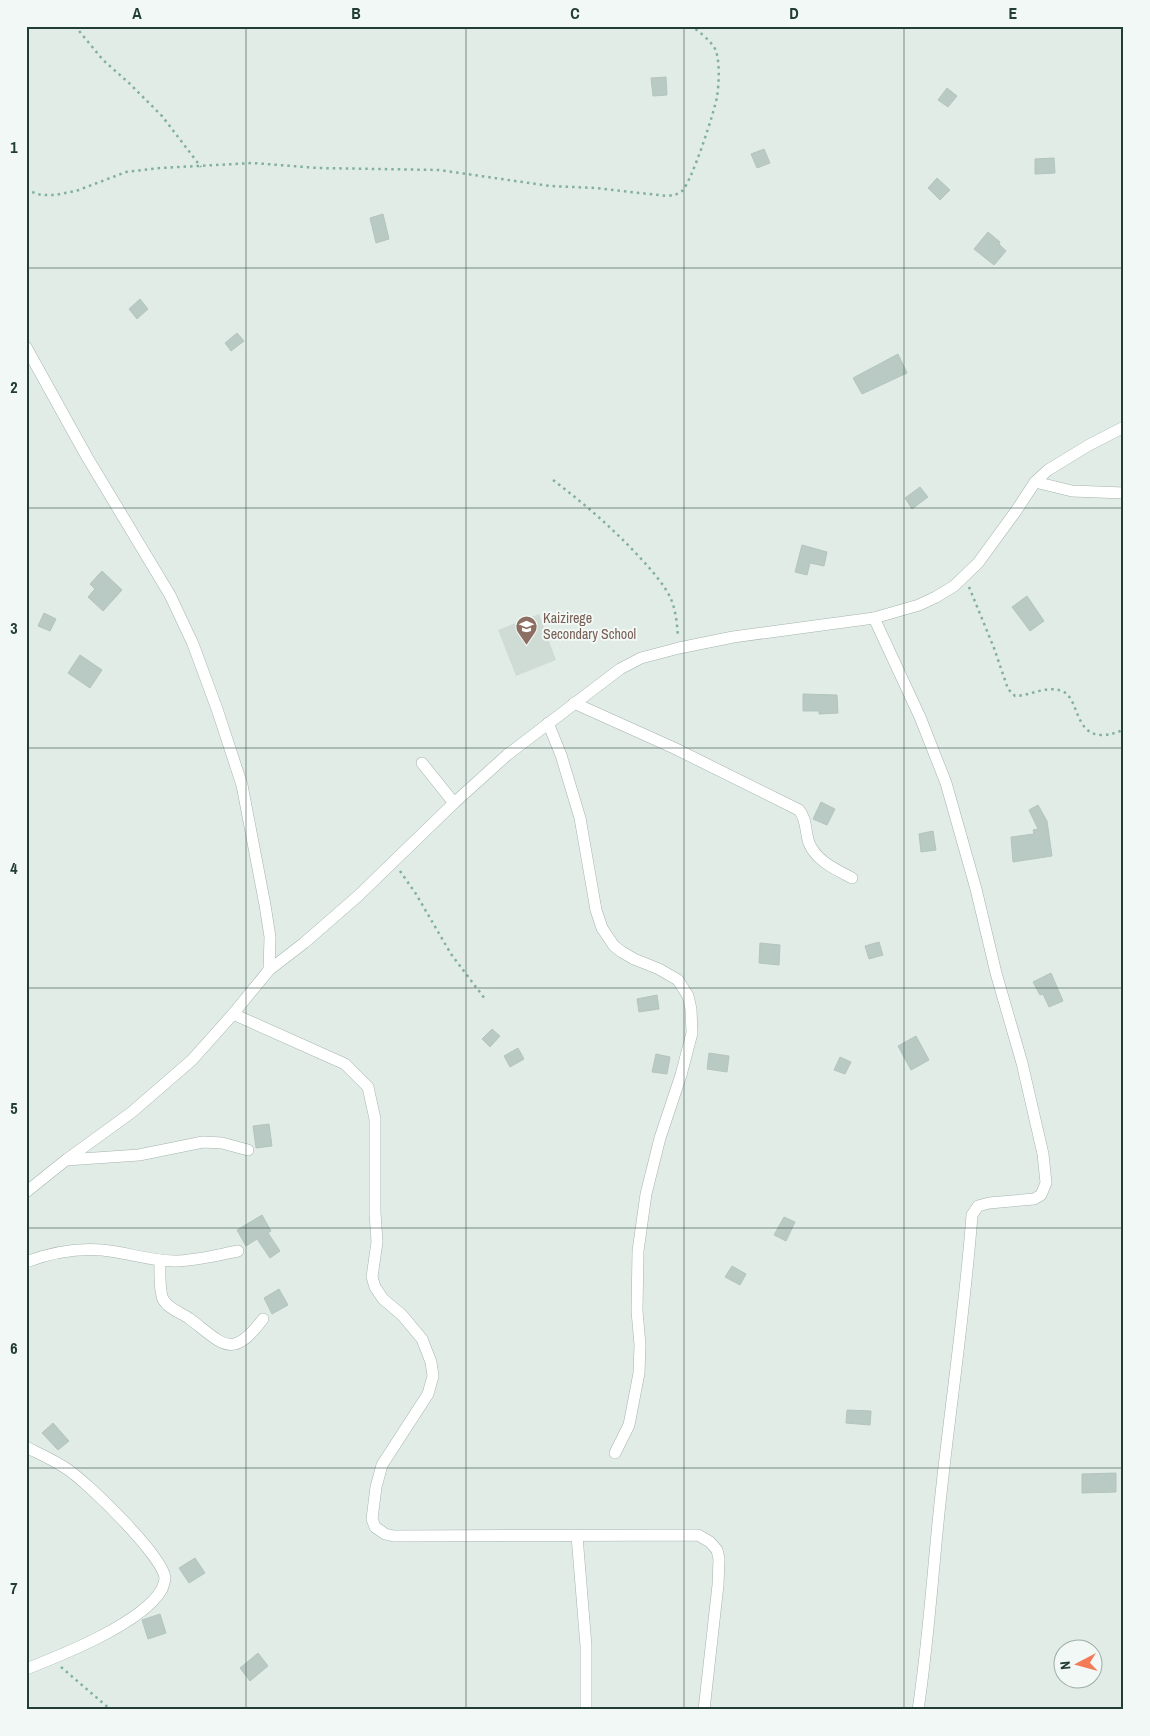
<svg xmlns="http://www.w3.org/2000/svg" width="1150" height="1736" font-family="'Archivo Narrow',sans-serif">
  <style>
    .built { fill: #cfdcd6 }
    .building { fill: #b9c9c3; stroke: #b3c5be }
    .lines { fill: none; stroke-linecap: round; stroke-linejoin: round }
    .street-casing { stroke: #a4b4ae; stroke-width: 12 }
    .path { stroke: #81b0a0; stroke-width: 2.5; stroke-dasharray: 2.5 4; stroke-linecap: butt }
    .street { stroke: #fff; stroke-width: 11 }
    .grid { fill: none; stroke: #213d35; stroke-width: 1; stroke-opacity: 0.55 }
    .labels { text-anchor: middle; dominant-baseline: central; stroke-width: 4; stroke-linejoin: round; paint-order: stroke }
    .education-label { font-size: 14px; fill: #785e54; stroke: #f2f8f5; text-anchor: start }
    .neatline { fill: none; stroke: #213d35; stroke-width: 2 }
    .grid-label { font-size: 16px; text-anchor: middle; font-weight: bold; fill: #213d35 }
  </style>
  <rect width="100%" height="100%" fill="#e1ece7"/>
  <!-- built -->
  <polygon class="built" points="539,614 556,660 516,676 498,630"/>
  <!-- building -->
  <g class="building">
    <polygon points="666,77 667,95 653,96 651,78"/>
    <polygon points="947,88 957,96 948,107 938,100"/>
    <polygon points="764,149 770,163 757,168 751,154"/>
    <polygon points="1054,158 1055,173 1035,174 1035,159"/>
    <polygon points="937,178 950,190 940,200 928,188"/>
    <polygon points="383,214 389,239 376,243 370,218"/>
    <polygon points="988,232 1000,242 999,244 1006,251 994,265 974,249"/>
    <polygon points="140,299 148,309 137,319 129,309"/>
    <polygon points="237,333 244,341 231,351 225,343"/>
    <polygon points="898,354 907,373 862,394 853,378"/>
    <polygon points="920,487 928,497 912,509 905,498"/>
    <polygon points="802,545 827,552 824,566 810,563 807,575 795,572"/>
    <polygon points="102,571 122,590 103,611 88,597 95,589 90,584"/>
    <polygon points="1027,596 1044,621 1030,631 1012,607"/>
    <polygon points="44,613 56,619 50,631 38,626"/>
    <polygon points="80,655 102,670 90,688 68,673"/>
    <polygon points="803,694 837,695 838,713 819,714 819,711 803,711"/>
    <polygon points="821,802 835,809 827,825 813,819"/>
    <polygon points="1038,805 1047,821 1052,856 1013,862 1011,837 1034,834 1033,830 1038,829 1029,810"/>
    <polygon points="933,831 936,850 921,852 919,834"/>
    <polygon points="879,942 883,955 869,959 865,946"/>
    <polygon points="760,943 780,945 779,965 759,963"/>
    <polygon points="1051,973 1063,1001 1049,1007 1043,994 1040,995 1033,982"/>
    <polygon points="657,995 659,1009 639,1012 637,999"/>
    <polygon points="492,1029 500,1036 490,1047 482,1039"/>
    <polygon points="916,1036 929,1060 911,1070 898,1046"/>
    <polygon points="518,1048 524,1059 510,1067 504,1056"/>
    <polygon points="709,1053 729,1056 727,1072 707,1069"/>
    <polygon points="656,1054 670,1057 667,1074 652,1072"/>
    <polygon points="840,1057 851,1062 845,1074 834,1070"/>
    <polygon points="269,1124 272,1146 256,1148 253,1126"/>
    <polygon points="262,1215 271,1231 268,1233 280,1251 270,1258 257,1239 246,1246 237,1230"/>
    <polygon points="784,1217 795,1222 786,1241 774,1235"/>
    <polygon points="732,1266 746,1274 740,1285 725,1277"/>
    <polygon points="279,1289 288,1305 272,1314 264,1298"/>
    <polygon points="847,1410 871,1411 870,1425 846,1423"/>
    <polygon points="53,1423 69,1441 58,1450 42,1433"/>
    <polygon points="1116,1473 1116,1492 1082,1493 1082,1474"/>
    <polygon points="195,1558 205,1573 189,1583 179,1568"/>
    <polygon points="160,1614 166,1633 148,1639 142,1620"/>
    <polygon points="258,1653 268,1666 250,1681 240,1668"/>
  </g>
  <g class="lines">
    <defs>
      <g id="street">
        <polyline points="26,347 87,457 170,595 193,644 217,709 242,785 265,905 270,937 269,970"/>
        <polyline points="1035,482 1072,491 1124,493"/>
        <path d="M874 618 920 717 946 783 976 889 996 973 1022 1063 1043 1154 1046 1183 1041 1195 1034 1199 989 1203 978 1206 972 1215C965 1309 951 1401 941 1494 933 1566 929 1638 918 1710"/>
        <path d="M574 703 674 748 799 810C807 819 805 832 809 843 816 861 837 870 852 878"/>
        <polyline points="548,723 561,755 580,818 596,910 602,928 614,946 622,952 634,959 659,969 678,980 688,996 691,1009 692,1033 681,1075 660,1138 646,1194 638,1251 637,1311 640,1345 639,1373 629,1425 615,1453"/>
        <polyline points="422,763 454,803"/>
        <polyline points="233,1014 345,1064 368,1087 375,1119 375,1213 377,1242 372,1277 375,1287 383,1299 402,1315 422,1339 431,1362 433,1376 428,1394 382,1465 376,1487 372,1519 375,1527 385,1534 394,1536 698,1535 710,1542 717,1550 719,1559 718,1585 704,1710"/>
        <polyline points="66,1160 139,1155 203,1142 222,1143 248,1150"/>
        <polyline points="26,1192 66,1160 132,1112 192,1060 233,1014 269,970 304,943 358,896 454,803 507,755 620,669 641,658 679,648 733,637 874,618 919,605 936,597 954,586 978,563 1016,511 1035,482 1048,470 1089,445 1124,427"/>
        <path d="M160 1260C160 1270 159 1290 163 1299 168 1309 182 1313 190 1319 224 1345 232 1360 263 1319"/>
        <path d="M26 1262C50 1253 75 1248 102 1250 126 1252 149 1261 174 1261 195 1261 217 1255 238 1251"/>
        <path d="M26 1447C40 1454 54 1460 67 1469 87 1482 163 1556 165 1578 165 1581 163 1586 162 1589 143 1623 62 1655 26 1669"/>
        <polyline points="577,1536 586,1646 586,1710"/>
      </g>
    </defs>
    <!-- street casing -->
    <use href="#street" class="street-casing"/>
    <!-- path -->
    <g class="path">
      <polyline points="75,26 103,60 129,83 162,116 201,167"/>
      <path d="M26 190 41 195H55L76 191 126 172 160 168 253 163 318 168 439 170 550 186 595 188 667 196C673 195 677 195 682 191 692 181 714 113 717 97 719 83 720 64 716 51 712 41 700 33 692 26"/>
      <path d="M553 480C586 505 616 531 644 562 654 573 665 586 671 599 676 611 677 624 678 637"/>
      <path d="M969 587 994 648 1008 689 1015 696C1030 696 1046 685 1062 691 1079 697 1074 734 1101 735 1110 735 1117 733 1124 729"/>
      <polyline points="400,871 416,894 451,954 485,999"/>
      <polyline points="61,1667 111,1710"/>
    </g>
    <!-- street -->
    <use href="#street" class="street"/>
  </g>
  <!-- grid -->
  <path class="grid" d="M246 26V1710M466 26V1710M684 26V1710M904 26V1710M26 268H1124M26 508H1124M26 748H1124M26 988H1124M26 1228H1124M26 1468H1124"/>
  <!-- icons -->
  <defs>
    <symbol id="school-pin" viewBox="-11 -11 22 30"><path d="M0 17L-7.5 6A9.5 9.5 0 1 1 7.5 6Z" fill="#8d6e63" stroke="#f2f8f5"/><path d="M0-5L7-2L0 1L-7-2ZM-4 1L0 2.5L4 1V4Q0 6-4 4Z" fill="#fff"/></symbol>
  </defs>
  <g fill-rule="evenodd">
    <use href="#school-pin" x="514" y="614" width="25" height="34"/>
  </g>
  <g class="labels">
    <!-- education labels -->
    <g class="education-label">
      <text x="543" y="618">Kaizirege<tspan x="543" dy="16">Secondary School</tspan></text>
    </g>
  </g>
  <!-- border -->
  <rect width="1150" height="1736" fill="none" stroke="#f2f8f5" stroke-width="55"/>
  <!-- north arrow -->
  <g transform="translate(1078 1664) rotate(264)"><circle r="24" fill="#f2f8f5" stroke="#9eada8"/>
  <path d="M0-4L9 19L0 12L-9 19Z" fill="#f37b58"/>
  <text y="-8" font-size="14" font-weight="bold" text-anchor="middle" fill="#213d35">N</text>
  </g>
  <rect x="28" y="28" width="1094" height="1680" class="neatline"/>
  <g class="grid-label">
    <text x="137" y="19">A</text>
    <text x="356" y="19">B</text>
    <text x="575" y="19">C</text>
    <text x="794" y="19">D</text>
    <text x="1013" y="19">E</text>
    <text x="14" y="153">1</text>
    <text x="14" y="393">2</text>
    <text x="14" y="634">3</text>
    <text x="14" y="874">4</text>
    <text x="14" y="1114">5</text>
    <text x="14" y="1354">6</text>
    <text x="14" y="1594">7</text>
  </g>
</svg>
